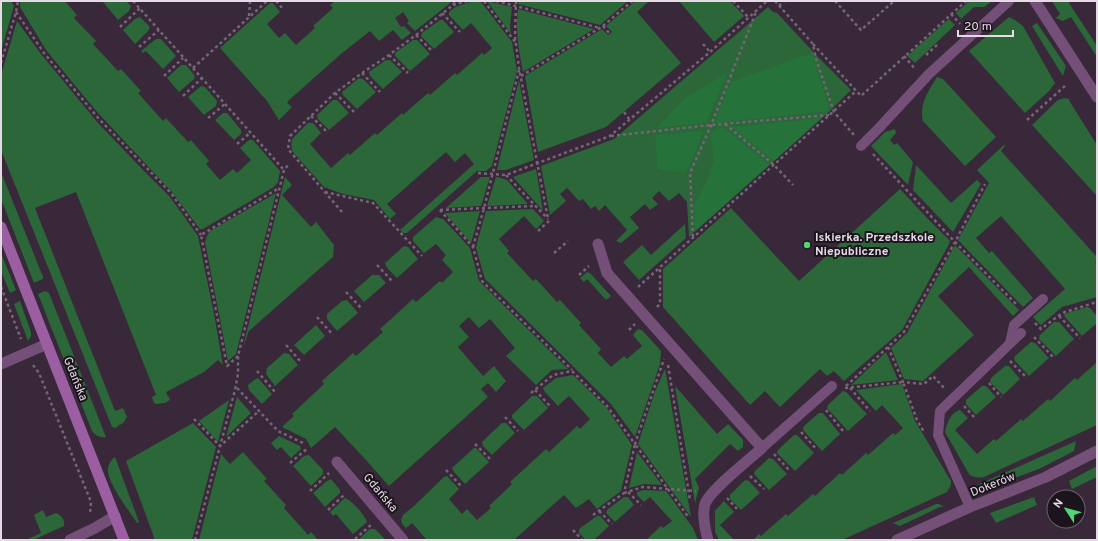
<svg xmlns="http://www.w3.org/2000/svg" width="1098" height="541" font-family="Overpass,sans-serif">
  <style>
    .green { fill: #2b6739 }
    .forest { fill: #25723a }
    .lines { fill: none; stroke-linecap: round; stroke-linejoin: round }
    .path { stroke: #756676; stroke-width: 2.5; stroke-dasharray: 3 3; stroke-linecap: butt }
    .service { stroke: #744f78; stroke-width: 10 }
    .minor { stroke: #744f78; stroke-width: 11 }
    .tertiary { stroke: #744f78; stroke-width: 11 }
    .secondary { stroke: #9b5ea1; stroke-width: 11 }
    .poi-dot { fill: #51d674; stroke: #1b141c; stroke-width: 1.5 }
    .labels { text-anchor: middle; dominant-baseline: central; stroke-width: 4; stroke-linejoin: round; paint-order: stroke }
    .poi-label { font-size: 12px; font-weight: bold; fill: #e5dae6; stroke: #1b141c; text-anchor: start }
    .street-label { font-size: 12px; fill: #e5dae6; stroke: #1b141c }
  </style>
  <rect width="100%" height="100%" fill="#38283a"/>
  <!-- green -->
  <g class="green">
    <polygon points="1,1 11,1 14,6 1,52"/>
    <polygon points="20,1 65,1 77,15 74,18 96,41 93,44 118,71 121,69 141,91 138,93 163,121 166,118 188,142 191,140 209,161 206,164 220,180 233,169 237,173 251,160 240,148 249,140 253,140 280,171 278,182 274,187 203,229 200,229 171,191 99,114 87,100 46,50 20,7"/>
    <polygon points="104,1 126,1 131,6 129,11 118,20 103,2"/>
    <polygon points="335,1 452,1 449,4 415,31 407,23 409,21 403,12 395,18 401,27 404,26 411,33 402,40 393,30 379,41 370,31 341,54 288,101 287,103 292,107 279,120 267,101 220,48 270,3 273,3 280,12 267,24 279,38 285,33 296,45 315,28 313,26 333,8 330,5"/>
    <path d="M473 1H478L482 3 512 42 517 71 492 166 486 171H477L407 233H403L400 230 474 164 465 153 455 162 446 152 387 204 396 214 390 219 374 200 343 194 324 187 292 151C291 146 291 142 293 138L308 123H313L321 133 310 144 331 168 348 153 350 155 375 133 377 135 402 113 403 115 428 93 430 95 455 73 457 75 482 53 484 55 492 48 471 23 463 30 449 15V12L455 7Z"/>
    <polygon points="487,1 512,7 510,27 511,34"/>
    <polygon points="518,1 628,1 600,25 518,4"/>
    <polygon points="635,1 649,1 637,12 681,63 606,127 538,152 525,76 602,29 608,35 612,32 606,26"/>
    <polygon points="679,1 730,1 744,16 714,42"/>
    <polygon points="969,1 992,1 984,7 974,7 961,19 956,13"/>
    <polygon points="1052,1 1071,1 1069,3 1097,46 1097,57 1071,17 1063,21 1056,18 1060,14"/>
    <polygon points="768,7 773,12 777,13 818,57 851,90 830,111 689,237 687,202 679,193 669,201 659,191 652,198 658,204 650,210 645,204 630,217 639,228 621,243 616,241 627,230 605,205 599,211 595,206 591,209 583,199 579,201 567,188 560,194 566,201 550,215 541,166 614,139"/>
    <path d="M518 9 594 29 523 72C519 51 515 30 518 9Z"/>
    <polygon points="140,17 150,27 148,31 135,44 123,30 135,19"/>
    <polygon points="1009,17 1015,20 1023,26 1055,83 1049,91 1025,113 969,51"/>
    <polygon points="949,19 955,25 915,63 907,56"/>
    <polygon points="440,20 443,20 454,32 434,49 421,36 422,33"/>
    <polygon points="17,21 41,54 98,123 146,173 170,197 198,236 214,314 223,365 218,360 204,372 166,392 170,400 165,403 156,404 154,403 152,397 156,395 76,192 35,208 115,411 123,408 127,417 123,423 115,428 112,427 1,150 1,75"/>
    <polygon points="1037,23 1066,66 1063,76 1032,26"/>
    <polygon points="156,39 161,39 176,56 163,69 146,51 143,53 141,51"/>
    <polygon points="413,40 417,40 430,54 410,71 395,56 395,53"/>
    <polygon points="386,60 390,60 402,72 383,89 370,76 369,72"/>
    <polygon points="181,65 186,65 195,76 194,79 179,92 167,78"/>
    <path d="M937 77 943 79 996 137 965 166 923 121C919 104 929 90 937 77Z"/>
    <polygon points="359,78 363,79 376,92 357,109 343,95 342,92"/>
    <polygon points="519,80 534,160 506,170 497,170"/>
    <polygon points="201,86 205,87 217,101 216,106 204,115 188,97"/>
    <polygon points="1064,98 1069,99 1070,102 1097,145 1097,196 1032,125 1058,100"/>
    <polygon points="333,100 337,100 349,113 329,130 318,119 317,115"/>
    <polygon points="223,113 227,113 241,130 241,134 234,140 215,120"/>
    <polygon points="895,129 896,133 890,140 894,145 897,143 913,162 908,185 871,146 885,132"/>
    <polygon points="1004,145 1005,146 1001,151 1097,257 1097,260 1095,262 1097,265 1097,297 1062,307 1041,325 1033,317 1065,289 1001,216 976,238 989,253 992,251 1033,298 1023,307 958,240 989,183 977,170"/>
    <polygon points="916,165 951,203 977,180 981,184 953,232 913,190"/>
    <polygon points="536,169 543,211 513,177"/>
    <polygon points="1,172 43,277 43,279 34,283 1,199"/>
    <polygon points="285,177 292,185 282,195 311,227 316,222 334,245 333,257 249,331 243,347"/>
    <polygon points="481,177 490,177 481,206 446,208"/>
    <polygon points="496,177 501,178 507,180 528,204 487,206"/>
    <polygon points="900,189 929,220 950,241 949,244 902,330 844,381 834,371 827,376 820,369 780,407 765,391 750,405 663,307 663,269 731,208 799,281"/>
    <polygon points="276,193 236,354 228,361 205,242 207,236 210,231"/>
    <polygon points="533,209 544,221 536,229 524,216 499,239 509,251 507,253 533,281 536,279 557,302 560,300 581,323 579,325 601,349 598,353 611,367 624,356 627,359 642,346 633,335 638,329 642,330 661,351 660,364 635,437 611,404 485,279 476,248 477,243 486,211"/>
    <polygon points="480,211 471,243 445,213"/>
    <polygon points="436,217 443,219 470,248 479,281 568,369 552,370 536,385 506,356 515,348 490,319 479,328 469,317 459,326 469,337 458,347 483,376 494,366 506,381 496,392 488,383 481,389 488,397 389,486 366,460 335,427 311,448 306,439 282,427 294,416 292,414 324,384 322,381 353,353 356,356 383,332 380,329 413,299 416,302 440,281 442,283 453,272 442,260 446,255 436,244 424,253 413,241 413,237"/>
    <polygon points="685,224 686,238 639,280 623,262 642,245 651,255"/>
    <polygon points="955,245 1019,310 1013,316 969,267 938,296 974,335 923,381 904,379 891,348 908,332 908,331"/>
    <polygon points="404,246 408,247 418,259 397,278 387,268 385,263"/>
    <polygon points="1,253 16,290 10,293 1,271"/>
    <polygon points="587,272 590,273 611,296 606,300 587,279 584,282 580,278"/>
    <polygon points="372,275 379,275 386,283 364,302 354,291"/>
    <path d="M45 291 49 293 106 437C100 438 96 436 92 431L38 294Z"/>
    <polygon points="347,300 358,313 337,331 327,319 327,314 342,301"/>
    <polygon points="20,301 31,332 31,336 28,341 14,304"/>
    <polygon points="1087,307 1090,308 1097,316 1097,323 1082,336 1065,317 1064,314"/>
    <polygon points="1054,322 1059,322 1074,339 1056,356 1039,339 1040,335"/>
    <polygon points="316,325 325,336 304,355 294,345"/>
    <polygon points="1031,342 1035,343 1049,358 1029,376 1015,361 1014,357"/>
    <polygon points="886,352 898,380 851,385"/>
    <polygon points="284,353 289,354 298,365 275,386 266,374 267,368"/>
    <path d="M1097 362V425L984 477C978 478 974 478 969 474L945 432C947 423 951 412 960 410L968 418 955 430 977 454 994 439 996 441 1021 419 1023 421 1048 399 1050 401 1075 378 1077 380Z"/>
    <polygon points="1005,366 1009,366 1020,379 1003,395 990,382 991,378"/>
    <polygon points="665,369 691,517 638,444 655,391"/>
    <polygon points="573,375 606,407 632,445 621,491 597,509 589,499 576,508 564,495 514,540 427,540 412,523 406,528 402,524 401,520 403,515 415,505 444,477 447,476 459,489 449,499 462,514 467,509 477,520 491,508 489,506 512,484 510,482 546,449 549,452 577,426 580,429 590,419 569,396 558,406 545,392 543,388 556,378"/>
    <polygon points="257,378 259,379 272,394 262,404 249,390 248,385"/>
    <polygon points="902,384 915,421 951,481 951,485 947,492 842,540 753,540 759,534 761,536 786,514 788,516 813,494 815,496 840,473 842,475 866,453 868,455 893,433 895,435 903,428 882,405 876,411 856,390"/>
    <polygon points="675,386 717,434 728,424 743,440 743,447 738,451 730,444 695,479 699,488 695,503"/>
    <polygon points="982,386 986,386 996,397 976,415 966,404 966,400"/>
    <polygon points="843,391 846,392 867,414 848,431 827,408 828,405"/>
    <polygon points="532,396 537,396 548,408 524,430 512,418 512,415"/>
    <polygon points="237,397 251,413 226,437"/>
    <polygon points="229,400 218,442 199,421"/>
    <polygon points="819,413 823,413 840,434 822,451 803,430 804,426"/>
    <polygon points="193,423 216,447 192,540 155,540 126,461"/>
    <polygon points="502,423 506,423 515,433 492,455 483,446 482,442"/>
    <polygon points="794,435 797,435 814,453 795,471 777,453 778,450"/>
    <polygon points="279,436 300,446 301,449 291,458 281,447 277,450 271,443"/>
    <polygon points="1076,441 1074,451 1041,468 988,488 983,488 977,485"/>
    <polygon points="474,448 476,448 489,462 465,484 454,472 452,468"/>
    <polygon points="243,452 267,479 264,481 286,505 284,508 308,535 311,532 318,540 199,540 221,454 230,464"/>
    <polygon points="637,452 662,485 644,484 629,488"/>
    <polygon points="309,455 323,470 323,474 311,486 293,466 304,456"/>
    <path d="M115 457 139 522 137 523C129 510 106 482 108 468 109 463 111 460 115 457Z"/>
    <polygon points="769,458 773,459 787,474 769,490 754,474 755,471"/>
    <polygon points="1097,466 1097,477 1072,489 1069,481"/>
    <polygon points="331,479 340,490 340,493 325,507 313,493 327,481"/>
    <polygon points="745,480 749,481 760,493 741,510 730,499 730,495"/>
    <polygon points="644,490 666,491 693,528 698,540 646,540 661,526 663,528 672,521 650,497 644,502 637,495 637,492"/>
    <polygon points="624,497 628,497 634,505 615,522 606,513 607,510"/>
    <polygon points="1034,497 1037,505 996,523 990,513"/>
    <path d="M345 498C352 501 364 514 367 522L353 534 336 514 333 516 330 512Z"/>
    <polygon points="724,501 734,512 720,525 734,540 719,540 715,532 715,511"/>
    <polygon points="936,504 939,504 944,507 940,507 900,526 893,523"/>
    <path d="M43 510 46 517 56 513C61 515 65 519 64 526L33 540H26L41 533 34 515Z"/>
    <polygon points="597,516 600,516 609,526 594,540 586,540 579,533 579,529"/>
    <polygon points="370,529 375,529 384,538 385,540 358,540"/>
  </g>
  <!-- forest -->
  <g class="forest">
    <polygon points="812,53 830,111 715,123 730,82"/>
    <polygon points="727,73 706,123 657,128 685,98"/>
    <polygon points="821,118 774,161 731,127"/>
    <polygon points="723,127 769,165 695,231 694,206 708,178 714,158 710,133"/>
    <polygon points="704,131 686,173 658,169 655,135"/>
  </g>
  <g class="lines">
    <!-- path -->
    <g class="path">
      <polyline points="133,1 284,170"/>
      <polyline points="276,1 283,9"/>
      <polyline points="484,1 516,43"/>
      <polyline points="496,1 600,28"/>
      <polyline points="516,1 515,37 519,68 548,219"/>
      <polyline points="733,1 749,18"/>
      <polyline points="775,1 813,44 816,59 834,112 854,135"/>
      <polyline points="835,1 861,30 894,1"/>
      <polyline points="453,5 467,1"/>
      <polyline points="779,6 784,1"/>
      <polyline points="16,12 44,53 99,119 171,193 201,235"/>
      <polyline points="442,13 460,32"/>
      <polyline points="951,14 960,24"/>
      <polyline points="249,16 250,1"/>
      <polyline points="603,26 610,34"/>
      <polyline points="120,27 140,8"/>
      <polyline points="416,35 432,51"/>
      <polyline points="703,44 710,52"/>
      <polyline points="813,44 861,96 966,1"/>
      <polyline points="139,47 159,30"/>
      <polyline points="389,55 408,73"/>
      <polyline points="926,55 937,45"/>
      <polyline points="904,56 915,69"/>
      <polyline points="1,63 16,12 18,1"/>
      <polyline points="193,68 267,1"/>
      <polyline points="362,73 380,92"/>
      <polyline points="164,76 183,58"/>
      <polyline points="521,76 603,26 632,1"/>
      <polyline points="335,93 354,112"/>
      <polyline points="183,96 202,78"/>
      <polyline points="624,112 630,120"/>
      <polyline points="311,116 327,132"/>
      <polyline points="208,118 225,104"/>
      <polyline points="1027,120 1066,85"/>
      <polyline points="725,124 774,165 793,185"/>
      <polyline points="611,136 711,125 830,115"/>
      <polyline points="237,144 250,133"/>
      <polyline points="873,154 955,242 1016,304"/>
      <polyline points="478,173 506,175 610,136 710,52 767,1"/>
      <polyline points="506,175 548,219"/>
      <polyline points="325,192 373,203 422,256"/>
      <polyline points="440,210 473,247 482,281 572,370"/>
      <polyline points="440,210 535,206"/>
      <polyline points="342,212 288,149 290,136 335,93 362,73 389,55 416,35 453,5 455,1"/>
      <polyline points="538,231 549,221"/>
      <polyline points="693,237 690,173 710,128 756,12"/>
      <polyline points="473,247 484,208 519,70"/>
      <polyline points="554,253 568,241"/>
      <polyline points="377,265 393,282"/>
      <polyline points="579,275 589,266"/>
      <polyline points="1,287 21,339"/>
      <polyline points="638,287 856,91"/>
      <polyline points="346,292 362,309"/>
      <polyline points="657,307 660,304 660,268"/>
      <polyline points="1059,316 1080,338"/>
      <polyline points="317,317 333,335"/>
      <polyline points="1035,323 1041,329 1062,313 1097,302"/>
      <polyline points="629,330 635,324"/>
      <polyline points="1034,337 1054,358"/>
      <polyline points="286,345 301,362"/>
      <polyline points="888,347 903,382 924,384 933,376 944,388"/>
      <polyline points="238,356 227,366 201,235 279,188"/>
      <polyline points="1010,361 1027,378"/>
      <polyline points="33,365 39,373 91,502 90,514"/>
      <polyline points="668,365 690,500"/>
      <polyline points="257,371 275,392"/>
      <polyline points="989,383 1001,397"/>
      <polyline points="846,386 904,332 955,242 985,184"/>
      <polyline points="237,388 278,431 303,443"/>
      <polyline points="845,388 903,382 917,420 924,432"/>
      <polyline points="850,388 870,411"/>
      <polyline points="535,390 550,406"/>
      <polyline points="531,393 553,375 572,371 607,406 635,444 664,359"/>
      <polyline points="964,406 974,417"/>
      <polyline points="826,410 843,431"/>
      <polyline points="505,417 518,431"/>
      <polyline points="194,419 220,446 259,411"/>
      <polyline points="801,432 817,450"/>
      <polyline points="475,444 491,460"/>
      <polyline points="774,454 790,471"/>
      <polyline points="290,463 308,448"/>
      <polyline points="446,470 462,487"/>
      <polyline points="750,476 764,489"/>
      <polyline points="310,491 329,473"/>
      <polyline points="628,492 641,505"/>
      <polyline points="624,493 643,487 696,491"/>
      <polyline points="727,498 737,509"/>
      <polyline points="328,510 345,494"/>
      <polyline points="599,511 612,524"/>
      <polyline points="593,515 624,493 635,444 689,518"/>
      <polyline points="573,530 582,540"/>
      <polyline points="355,539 372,524"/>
      <polyline points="195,540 235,390 238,374 238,356 284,170 288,165"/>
    </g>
    <!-- service -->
    <g class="service">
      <polyline points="861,146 879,128 929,74 1009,1"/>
      <polyline points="1010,343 1014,325 1043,299"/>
      <polyline points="762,448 832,386"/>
      <polyline points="970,507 938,435 940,411 1021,333"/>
    </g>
    <!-- minor -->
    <g class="minor">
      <path d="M598 244 607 273 762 448C750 459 710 490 705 504 702 514 705 529 708 540"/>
      <polyline points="1,364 47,344"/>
      <polyline points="337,462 403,540"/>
      <polyline points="70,540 95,528 115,516"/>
      <polyline points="897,540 970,507 1046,477 1097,451"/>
    </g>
    <!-- tertiary -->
    <polyline class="tertiary" points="1035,1 1097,97"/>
    <!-- secondary -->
    <polyline class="secondary" points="1,227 124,540"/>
  </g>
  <!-- markers -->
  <circle class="poi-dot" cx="807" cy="245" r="4"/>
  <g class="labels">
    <!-- poi labels -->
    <g class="poi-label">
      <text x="815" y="238">Iskierka. Przedszkole<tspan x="815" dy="14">Niepubliczne</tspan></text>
    </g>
    <!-- street labels -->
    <g class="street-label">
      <text transform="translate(75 379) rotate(68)">Gdańska</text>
      <text transform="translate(993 485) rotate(-22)">Dokerów</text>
      <text transform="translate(380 493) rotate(50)">Gdańska</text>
    </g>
  </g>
  <!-- border -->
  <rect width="1098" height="541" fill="none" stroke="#e5dae6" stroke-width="4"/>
  <!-- north arrow -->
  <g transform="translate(1066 509) rotate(306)"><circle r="19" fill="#1b141c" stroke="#6c636d"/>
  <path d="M0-3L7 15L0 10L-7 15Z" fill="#51d674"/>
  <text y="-6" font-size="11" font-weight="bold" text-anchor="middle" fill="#e5dae6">N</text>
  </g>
  <!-- scale -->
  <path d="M958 30v6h55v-6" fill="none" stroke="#e5dae6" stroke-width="2"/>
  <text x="964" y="30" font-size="12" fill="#e5dae6" stroke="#1b141c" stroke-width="3" paint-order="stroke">20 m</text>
</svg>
